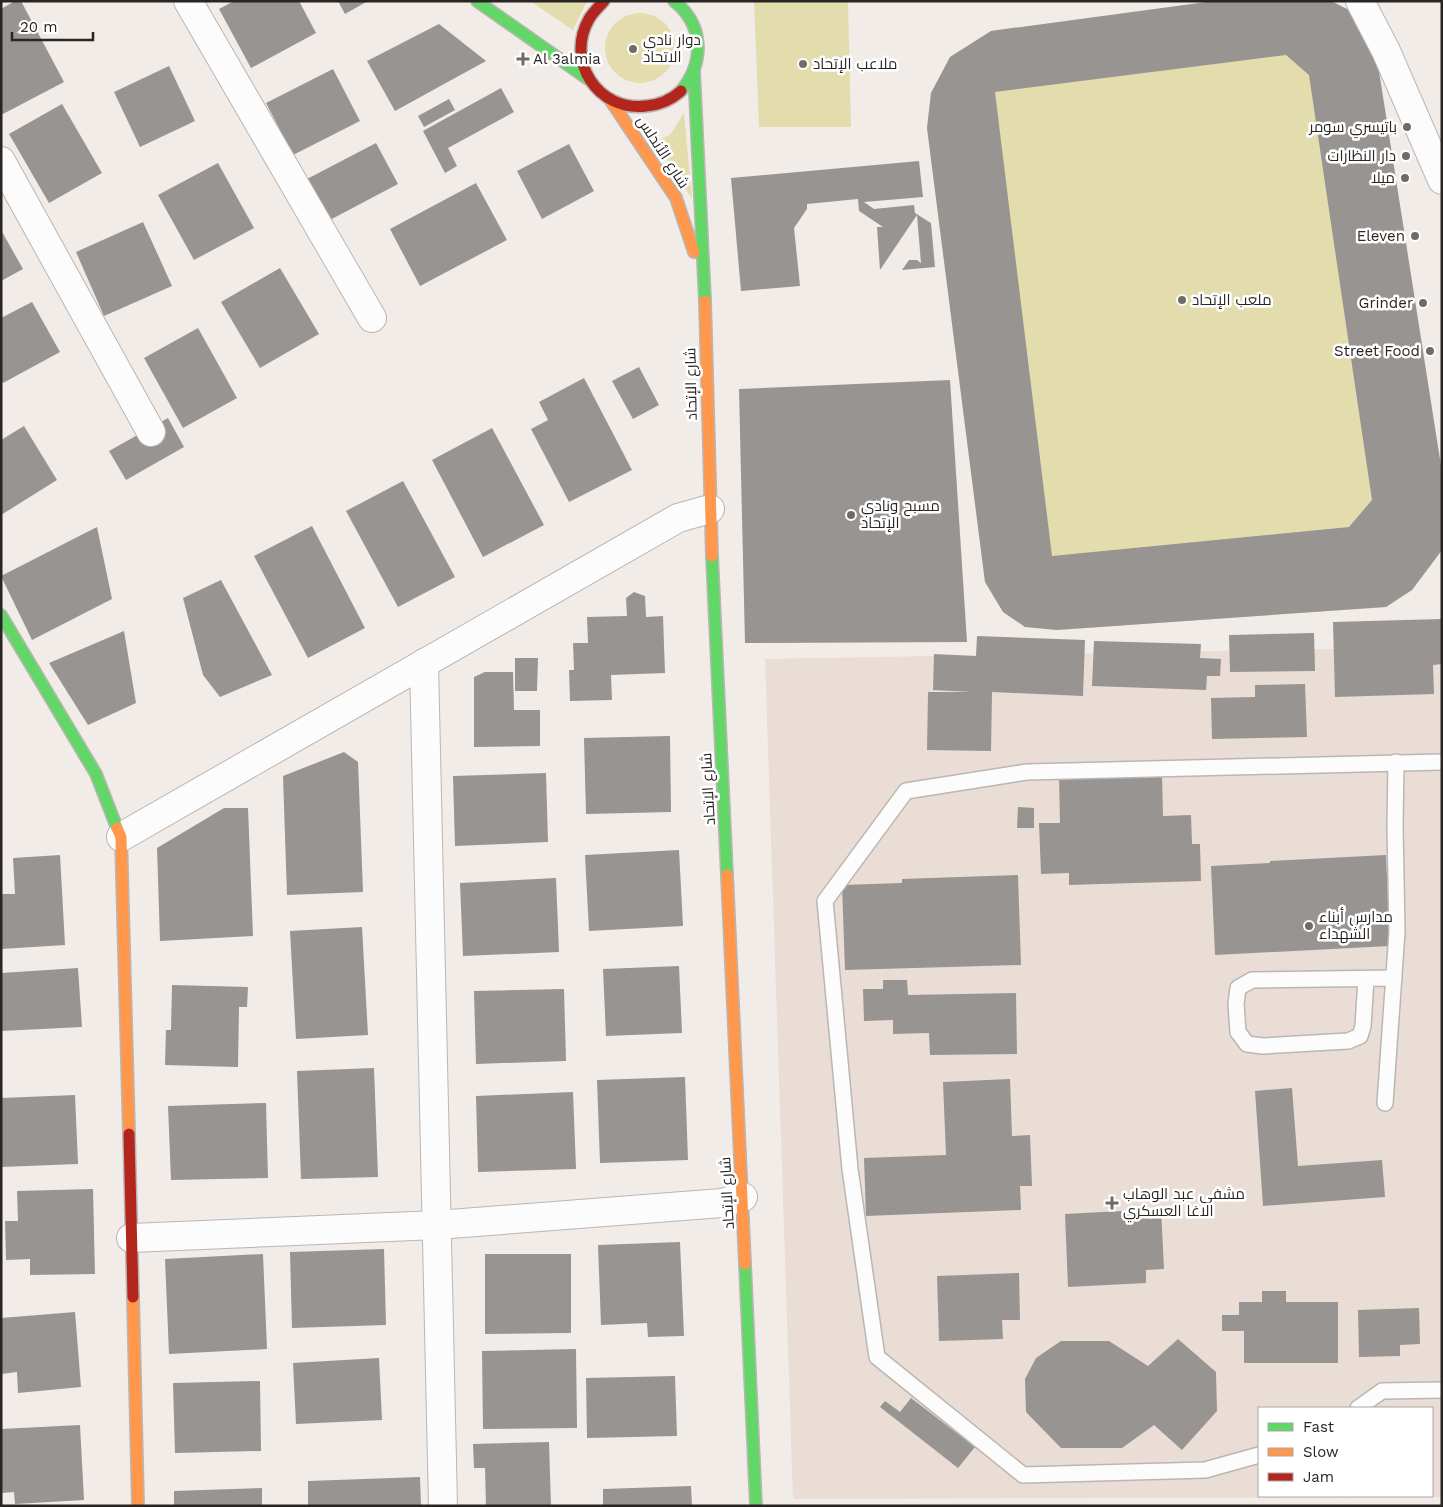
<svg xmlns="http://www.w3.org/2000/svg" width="1443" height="1507" font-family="'Work Sans',Cairo,sans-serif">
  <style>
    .built { fill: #e9ddd6; fill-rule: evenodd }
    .green { fill: #e3dcac }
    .building { fill: #989491; fill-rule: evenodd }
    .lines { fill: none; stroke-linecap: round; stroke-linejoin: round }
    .lane-casing { stroke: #bab6b3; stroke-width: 18 }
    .street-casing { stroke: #bab6b3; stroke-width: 30 }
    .fast-casing { stroke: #bab6b3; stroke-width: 14 }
    .slow-casing { stroke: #bab6b3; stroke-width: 14 }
    .jam-casing { stroke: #bab6b3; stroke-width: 14 }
    .lane { stroke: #fdfcfc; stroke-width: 15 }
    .street { stroke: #fdfcfc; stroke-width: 28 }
    .fast { stroke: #63d668; stroke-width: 11 }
    .slow { stroke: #ff974d; stroke-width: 11 }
    .jam { stroke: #b3261e; stroke-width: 11 }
    .poi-dot { fill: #6f6b68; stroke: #fff; stroke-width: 2 }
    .labels { text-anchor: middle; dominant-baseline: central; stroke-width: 5; stroke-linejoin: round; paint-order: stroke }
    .poi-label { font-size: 15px; fill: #292523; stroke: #fff; text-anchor: start }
    .street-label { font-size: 15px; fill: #292523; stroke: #fff }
  </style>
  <rect width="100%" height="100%" fill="#f2ece9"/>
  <!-- built -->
  <path class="built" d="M1434 647 1442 650 1441 1497 793 1499 765 659ZM1259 1408H1432V1496H1259Z"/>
  <!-- green -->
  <g class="green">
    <polygon points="530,1 587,1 573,30"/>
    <polygon points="754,1 848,1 851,127 759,127"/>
    <polygon points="1214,1 1331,1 1351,11 1442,472 1442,550 1412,590 1386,607 1057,630 1025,627 1003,612 985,582 927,128 931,93 950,57 991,31"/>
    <circle cx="640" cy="48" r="35"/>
    <polygon points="684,113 692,199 670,163 651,143 670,135"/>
  </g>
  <!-- building -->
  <g class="building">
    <polygon points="15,1 21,1 64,82 1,115 1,9"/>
    <polygon points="234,1 299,1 316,33 251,68 219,9"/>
    <polygon points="338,1 368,1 345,14"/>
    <path d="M1214 1H1331L1351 11 1373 33 1442 472V550L1412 590 1386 607 1057 630 1025 627 1003 612 985 582 927 128 931 93 950 57 991 31ZM1286 55 1309 75 1372 500 1349 527 1052 556 995 92Z"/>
    <polygon points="439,24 486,61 395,111 367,61"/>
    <polygon points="169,66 195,121 140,147 114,92"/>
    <polygon points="333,69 360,121 293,155 266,103"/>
    <polygon points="501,88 514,112 448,148 457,166 445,173 423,131"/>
    <polygon points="449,99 455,110 424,127 418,116"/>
    <polygon points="62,104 102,173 49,203 9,134"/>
    <polygon points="376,143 398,184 328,221 307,179"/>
    <polygon points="569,144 594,191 542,219 517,171"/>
    <polygon points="919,161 923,197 864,202 874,209 914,205 915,213 931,223 935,267 902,270 909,260 917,260 921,263 917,215 880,270 877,227 883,227 859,211 858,199 807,204 807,209 794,228 800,286 741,291 731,178"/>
    <polygon points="218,163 254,228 194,260 158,195"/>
    <polygon points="476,183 507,240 420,286 390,229"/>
    <polygon points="143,222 172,286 104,316 76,252"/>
    <polygon points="1,230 23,269 1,281"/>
    <polygon points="280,268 319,334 260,368 221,302"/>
    <polygon points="32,302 60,352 3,383 1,380 1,318"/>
    <polygon points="198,328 237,398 183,428 144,358"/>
    <polygon points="639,367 659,405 633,419 612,381"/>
    <polygon points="584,378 632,470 569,502 531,429 548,420 539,402"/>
    <polygon points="950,380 967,642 745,643 739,389"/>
    <polygon points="168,418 184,447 126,480 109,451"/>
    <polygon points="24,426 57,480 1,515 1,440"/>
    <polygon points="492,428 544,525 483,557 432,460"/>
    <polygon points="403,481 455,577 398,607 346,511"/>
    <polygon points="312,526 365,628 308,658 254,556"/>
    <polygon points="97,527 112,599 32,640 1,576"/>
    <polygon points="221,580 272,675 220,697 203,675 183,598"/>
    <polygon points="634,592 645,596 646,617 663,616 665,673 611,675 612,700 570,701 569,670 574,670 573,643 588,643 587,617 627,616 626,598"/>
    <polygon points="1442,619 1442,664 1433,665 1434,694 1335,697 1333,622"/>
    <polygon points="124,631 136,703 88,725 49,663"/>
    <polygon points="1314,633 1315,671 1230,672 1229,635"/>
    <polygon points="977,636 1085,640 1083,696 992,692 991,751 927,750 928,692 972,692 933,690 934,654 976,656"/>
    <polygon points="1094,641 1201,644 1200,658 1221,659 1220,676 1207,676 1206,690 1092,686"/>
    <polygon points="515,658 538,658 537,691 515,691"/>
    <polygon points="485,672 513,672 514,710 540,710 540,746 474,747 474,677"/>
    <polygon points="1305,684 1307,737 1212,739 1211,698 1255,697 1255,685"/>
    <polygon points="670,736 671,812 586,814 584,738"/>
    <polygon points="344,752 358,762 363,892 287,895 283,776"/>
    <polygon points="546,773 548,842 455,846 453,776"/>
    <polygon points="1162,774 1163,816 1191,815 1192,844 1200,844 1201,881 1069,885 1069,873 1041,874 1039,823 1060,823 1059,776"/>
    <polygon points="1018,807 1034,808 1034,828 1017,828"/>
    <polygon points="224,808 248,808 253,936 160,941 157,848"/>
    <polygon points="679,850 683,926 589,931 585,855"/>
    <polygon points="60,855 65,945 1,949 1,894 15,894 13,858"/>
    <polygon points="1386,855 1390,946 1215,955 1211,866 1270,863 1270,861"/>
    <polygon points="1018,875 1021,965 845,970 842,885 902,883 902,879"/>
    <polygon points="556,878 559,952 463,956 460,883"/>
    <polygon points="362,927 368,1035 296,1039 290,931"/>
    <polygon points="679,966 682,1033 606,1036 603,969"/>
    <polygon points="78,968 82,1027 1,1031 1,973"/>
    <polygon points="883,980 907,980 908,995 1016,993 1017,1054 930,1055 929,1033 893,1034 893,1020 864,1021 863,989 883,989"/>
    <polygon points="172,985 248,987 247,1007 239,1007 238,1067 165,1065 166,1030 171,1030"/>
    <polygon points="564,989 566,1061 476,1064 474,991"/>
    <polygon points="374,1068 378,1177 301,1179 297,1071"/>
    <polygon points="685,1077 688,1160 600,1163 597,1080"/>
    <polygon points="1010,1079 1012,1136 1030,1135 1032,1186 1020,1186 1021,1210 866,1216 864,1158 946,1155 943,1082"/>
    <polygon points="1292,1088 1298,1166 1382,1160 1385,1197 1263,1206 1255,1091"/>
    <polygon points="573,1092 576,1169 478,1172 476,1096"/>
    <polygon points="75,1095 78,1164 1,1167 1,1098"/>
    <polygon points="266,1103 268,1178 171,1180 168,1106"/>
    <polygon points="93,1189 95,1274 30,1275 30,1259 6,1260 5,1221 18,1221 17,1191"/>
    <polygon points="1161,1209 1164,1269 1146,1270 1146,1283 1068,1287 1065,1214"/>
    <polygon points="680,1242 684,1336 648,1337 647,1323 601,1325 598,1245"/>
    <polygon points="384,1249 386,1325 292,1328 290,1252"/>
    <polygon points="263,1254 267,1349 169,1354 165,1259"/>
    <polygon points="485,1254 571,1254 571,1333 485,1334"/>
    <polygon points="1019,1273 1020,1320 1002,1320 1003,1339 939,1341 937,1276"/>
    <polygon points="1262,1291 1286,1291 1286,1302 1338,1302 1338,1363 1244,1363 1244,1331 1222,1331 1222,1315 1239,1315 1239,1302 1262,1302"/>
    <polygon points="1419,1308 1420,1344 1400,1345 1400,1356 1359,1357 1358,1310"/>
    <polygon points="75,1312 81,1387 18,1393 17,1372 1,1374 1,1318"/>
    <polygon points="1178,1339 1216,1372 1217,1411 1182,1450 1154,1425 1122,1448 1061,1448 1026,1412 1025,1379 1036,1358 1061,1341 1109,1341 1148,1366"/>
    <polygon points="576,1349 577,1428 483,1429 482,1351"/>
    <polygon points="379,1358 382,1420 296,1424 293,1363"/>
    <polygon points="675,1376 677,1436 587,1438 586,1378"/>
    <polygon points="260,1381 261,1451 175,1453 173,1383"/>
    <polygon points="911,1398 975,1447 958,1468 880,1407 885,1401 900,1412"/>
    <polygon points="80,1425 84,1500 15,1504 14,1492 1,1493 1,1429"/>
    <polygon points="549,1442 551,1506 486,1506 485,1468 474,1468 473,1444"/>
    <polygon points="420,1477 421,1506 308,1506 308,1481"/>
    <polygon points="691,1486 692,1506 603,1506 603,1489"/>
    <polygon points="262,1488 262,1506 174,1506 174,1491"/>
  </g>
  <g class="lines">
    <defs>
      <g id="lane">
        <polyline points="1366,979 1363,1026 1360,1036 1348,1041 1263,1046 1247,1044 1238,1032 1236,1004 1238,988 1252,980 1394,978"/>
        <polyline points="1385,1103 1397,932 1395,827 1396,762"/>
        <polyline points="1358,1408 1382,1391 1442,1390"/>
        <polyline points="1259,1455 1205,1470 1023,1475 877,1357 850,1169 825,901 906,791 1027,772 1442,762"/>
      </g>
      <g id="street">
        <polyline points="188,1 372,318"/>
        <polyline points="1360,1 1386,51 1442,180"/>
        <polyline points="1,161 151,432"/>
        <polyline points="424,663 443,1506"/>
        <polyline points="121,837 678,518 710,509"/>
        <polyline points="131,1238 437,1225 722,1203 743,1197"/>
      </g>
      <g id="fast">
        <polyline points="477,1 588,79"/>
        <path d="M674 1C704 25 705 62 681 91"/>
        <polyline points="694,71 705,301"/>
        <polyline points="712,556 727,875"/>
        <polyline points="1,615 96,774 117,828"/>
        <polyline points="745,1264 756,1506"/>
      </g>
      <g id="slow">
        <polyline points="611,101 676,198 694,252"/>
        <polyline points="705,301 712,556"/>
        <polyline points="117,828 121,837 129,1134"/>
        <polyline points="727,875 745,1264"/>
        <polyline points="133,1297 138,1506"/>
      </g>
      <g id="jam">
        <path d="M604 1C599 7 593 12 589 19 565 61 598 112 646 106 659 105 671 100 681 91"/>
        <polyline points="129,1134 133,1297"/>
      </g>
    </defs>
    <!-- lane casing -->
    <use href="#lane" class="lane-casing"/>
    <!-- street casing -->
    <use href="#street" class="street-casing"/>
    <!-- fast casing -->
    <use href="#fast" class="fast-casing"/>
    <!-- slow casing -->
    <use href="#slow" class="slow-casing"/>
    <!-- jam casing -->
    <use href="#jam" class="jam-casing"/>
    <!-- lane -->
    <use href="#lane" class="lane"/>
    <!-- street -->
    <use href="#street" class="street"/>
    <!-- fast -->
    <use href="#fast" class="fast"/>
    <!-- slow -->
    <use href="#slow" class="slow"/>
    <!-- jam -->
    <use href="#jam" class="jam"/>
  </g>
  <!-- markers -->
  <g class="poi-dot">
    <circle cx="633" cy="49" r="5"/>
    <path d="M520.5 51.5h5v5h5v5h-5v5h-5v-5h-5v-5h5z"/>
    <circle cx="803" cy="64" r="5"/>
    <circle cx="1407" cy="127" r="5"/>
    <circle cx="1406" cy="156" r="5"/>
    <circle cx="1405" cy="178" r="5"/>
    <circle cx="1415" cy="236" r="5"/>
    <circle cx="1182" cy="300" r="5"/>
    <circle cx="1423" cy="303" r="5"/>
    <circle cx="1430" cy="351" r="5"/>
    <circle cx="851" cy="515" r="5"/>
    <circle cx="1309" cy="926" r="5"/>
    <path d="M1109.5 1195.5h5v5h5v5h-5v5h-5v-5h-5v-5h5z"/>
  </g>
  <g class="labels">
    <!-- poi labels -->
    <g class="poi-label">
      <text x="643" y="40">دوار نادي<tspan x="643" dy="17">الاتحاد</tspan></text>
      <text x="533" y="59">Al 3almia</text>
      <text x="813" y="64">ملاعب الإتحاد</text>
      <text x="1397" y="127" text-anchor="end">باتيسري سومر</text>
      <text x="1396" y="156" text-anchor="end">دار النظارات</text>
      <text x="1395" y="178" text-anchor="end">ميلا</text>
      <text x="1405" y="236" text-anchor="end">Eleven</text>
      <text x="1192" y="300">ملعب الإتحاد</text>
      <text x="1413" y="303" text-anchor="end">Grinder</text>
      <text x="1420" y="351" text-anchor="end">Street Food</text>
      <text x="861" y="506">مسبح ونادي<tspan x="861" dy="17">الإتحاد</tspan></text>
      <text x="1319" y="917">مدارس أبناء<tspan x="1319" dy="17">الشهداء</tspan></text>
      <text x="1123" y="1194">مشفى عبد الوهاب<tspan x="1123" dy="17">الاغا العسكري</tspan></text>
    </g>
    <!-- street labels -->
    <g class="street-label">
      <text transform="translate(663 152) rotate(57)">شارع الأندلس</text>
      <text transform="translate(691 384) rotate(-91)">شارع الإتحاد</text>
      <text transform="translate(708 789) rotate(-93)">شارع الإتحاد</text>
      <text transform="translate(727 1193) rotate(-93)">شارع الإتحاد</text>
    </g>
  </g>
  <!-- border -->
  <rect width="1443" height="1507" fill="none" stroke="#292523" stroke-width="5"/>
  <!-- legend -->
  <rect x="1258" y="1407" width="175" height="90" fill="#ffffff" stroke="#a9a8a7"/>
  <rect x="1268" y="1423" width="25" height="8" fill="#63d668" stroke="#a9a8a7"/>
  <text x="1303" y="1432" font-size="15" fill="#292523">Fast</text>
  <rect x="1268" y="1448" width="25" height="8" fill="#ff974d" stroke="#a9a8a7"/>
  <text x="1303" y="1457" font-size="15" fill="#292523">Slow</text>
  <rect x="1268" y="1473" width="25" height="8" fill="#b3261e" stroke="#a9a8a7"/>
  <text x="1303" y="1482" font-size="15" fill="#292523">Jam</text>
  <!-- scale -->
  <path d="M12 32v8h81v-8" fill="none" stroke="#292523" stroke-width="2.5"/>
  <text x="20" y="32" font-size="15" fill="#292523" stroke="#ffffff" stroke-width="4" paint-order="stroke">20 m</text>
</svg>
